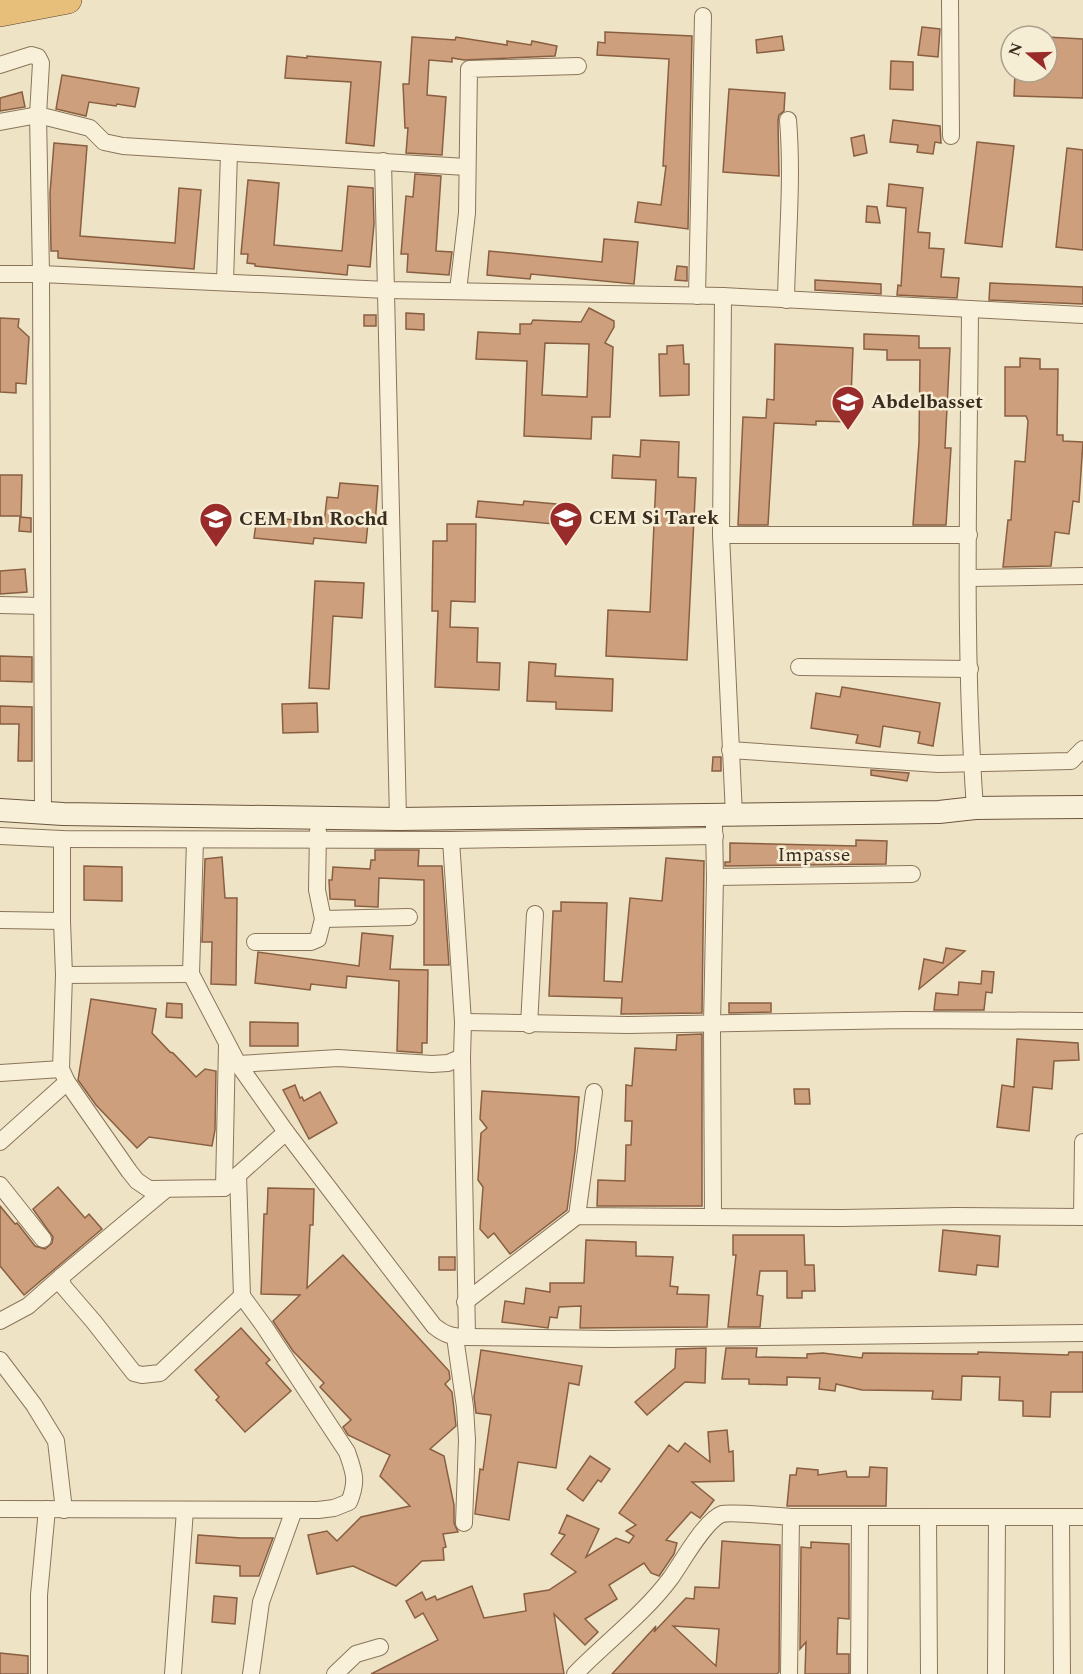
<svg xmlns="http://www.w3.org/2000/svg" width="1083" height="1674" font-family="Spectral,serif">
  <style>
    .building { fill: #cd9f7c; stroke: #895f41; stroke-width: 1.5; fill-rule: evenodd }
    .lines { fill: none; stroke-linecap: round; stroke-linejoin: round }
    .minor-casing { stroke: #8a755b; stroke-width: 18 }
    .secondary-casing { stroke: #6c563e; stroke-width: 24 }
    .trunk-casing { stroke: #58432f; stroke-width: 28 }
    .minor { stroke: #f9f0d9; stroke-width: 16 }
    .secondary { stroke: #f9f0d9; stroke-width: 22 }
    .trunk { stroke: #e7be7a; stroke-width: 27 }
    .labels { text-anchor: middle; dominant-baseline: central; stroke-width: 5; stroke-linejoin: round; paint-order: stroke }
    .poi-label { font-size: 20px; font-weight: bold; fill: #3a2d1f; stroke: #f6edd5; text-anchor: start }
    .street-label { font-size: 20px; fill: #3a2d1f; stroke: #f6edd5 }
  </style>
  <rect width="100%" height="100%" fill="#efe3c6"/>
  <!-- building -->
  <g class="building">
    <polygon points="922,27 940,29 938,57 918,55"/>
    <polygon points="605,32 692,36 688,229 635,222 638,202 661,205 666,166 663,166 669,59 597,55 598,42 605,43"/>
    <polygon points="782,36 784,50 757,53 756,40"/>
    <polygon points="412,37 455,40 456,37 507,45 507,41 531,45 532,41 557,46 555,56 464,60 452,58 452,62 429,60 427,95 446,97 442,155 406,153 408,128 405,128 403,84 409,84"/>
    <polygon points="1047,37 1083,39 1083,98 1014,96 1015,72 1047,72"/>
    <polygon points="287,56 307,58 307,56 381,62 374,146 346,143 351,82 285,78"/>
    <polygon points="891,61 913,62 913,90 890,89"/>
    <polygon points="62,75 139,88 135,107 117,104 116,106 89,102 86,116 56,109"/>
    <polygon points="729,89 785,93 784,111 779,115 778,120 779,176 723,172"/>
    <polygon points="22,92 25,107 0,111 0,98"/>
    <polygon points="893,120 940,126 941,143 935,142 933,154 917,152 918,145 890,142"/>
    <polygon points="864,135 867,153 854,156 851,138"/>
    <polygon points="977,142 1014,146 1002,247 965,243"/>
    <polygon points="54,143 87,146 80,236 175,243 179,188 201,190 194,269 58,258 58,251 51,251 50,193"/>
    <polygon points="1067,148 1083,150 1083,250 1056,247"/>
    <polygon points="415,174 441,176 436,251 452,252 449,275 407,272 408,254 401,254 406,196 413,197"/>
    <polygon points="248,180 279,183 274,245 342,251 348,186 373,188 374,224 370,267 348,265 347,275 255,266 255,264 247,263 248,254 241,254"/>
    <polygon points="889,184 923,188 918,232 930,233 929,248 944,249 941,277 959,278 957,298 897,295 898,285 901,286 906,208 887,206"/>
    <polygon points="867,206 877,207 880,223 866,222"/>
    <polygon points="604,239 638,242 634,284 531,274 530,279 487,275 489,251 602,262"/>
    <polygon points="677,266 687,267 687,281 675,280"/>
    <polygon points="815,280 881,284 881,294 815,290"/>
    <polygon points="990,283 1083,287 1083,304 989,300"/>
    <path d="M589 308 614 321V327L605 343 613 347 610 417H592L591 439 524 436 527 361 476 359 478 332 520 334V324H531L533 320 581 322ZM545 343 589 344 587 397 542 395Z"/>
    <polygon points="406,313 424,314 424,330 406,329"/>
    <rect x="364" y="315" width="12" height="11"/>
    <polygon points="0,318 19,319 18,327 29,337 26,384 16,383 16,393 0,392"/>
    <polygon points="864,334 919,336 919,348 950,348 945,448 951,448 946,525 913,525 919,442 920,360 887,360 887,350 864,349"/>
    <polygon points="775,344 853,348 850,422 816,421 816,425 774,423 768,525 738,525 743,417 766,418 767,399 774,400"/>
    <polygon points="683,345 684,364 689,364 689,395 660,396 659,354 667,354 667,346"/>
    <polygon points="1020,358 1040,359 1040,369 1058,369 1057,435 1063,435 1063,441 1083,442 1079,502 1073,501 1069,534 1055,532 1051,566 1003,567 1008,520 1011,520 1015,461 1025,462 1028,421 1026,416 1005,416 1005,367 1020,367"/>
    <polygon points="641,440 679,442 678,477 696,478 687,660 606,656 608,610 650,612 656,480 612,478 613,455 640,457"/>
    <polygon points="0,475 22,475 21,516 0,516"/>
    <polygon points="340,483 378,486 375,524 368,523 366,543 314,538 313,544 254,538 257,516 324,523 327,497 338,498"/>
    <polygon points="478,501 523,505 524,501 556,504 554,524 476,517"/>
    <polygon points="20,517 31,518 31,532 19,531"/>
    <polygon points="447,524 476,524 475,602 451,601 450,627 478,628 477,662 500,663 499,690 435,687 438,611 432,611 433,541 447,541"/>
    <polygon points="25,569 27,592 0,594 0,571"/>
    <polygon points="315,581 364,583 362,618 333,616 329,689 309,688"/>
    <polygon points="0,656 32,657 32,682 0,681"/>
    <polygon points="529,662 556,664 555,676 613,679 612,711 556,709 556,702 527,701"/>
    <polygon points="842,687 940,703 933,746 918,743 920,732 883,726 880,747 856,743 858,735 811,728 816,693 840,697"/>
    <polygon points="317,703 318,732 283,733 282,704"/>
    <polygon points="0,706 32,707 32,761 18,761 19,724 0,724"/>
    <polygon points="713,757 721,757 721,771 712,771"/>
    <polygon points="871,770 909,773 907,781 871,775"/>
    <polygon points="856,840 887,841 886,864 725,866 725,862 730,862 730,843 856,846"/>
    <polygon points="375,850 419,850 418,866 442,866 449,965 424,965 424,880 379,878 378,907 355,906 355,900 330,899 329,880 332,880 333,867 370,869 371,860 375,860"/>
    <polygon points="222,857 225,898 237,898 236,985 211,984 212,942 202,942 205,859"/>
    <polygon points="666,858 704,861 702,1013 621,1014 622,998 549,996 553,911 561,911 561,902 607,903 604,981 622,982 630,898 662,901"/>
    <polygon points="84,866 122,867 122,901 84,900"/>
    <polygon points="362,933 393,936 390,969 428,970 427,1043 422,1043 422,1053 397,1051 399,981 347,976 346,988 311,984 310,990 255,983 258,952 359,966"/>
    <polygon points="946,948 965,951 919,989 924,959 943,963"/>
    <polygon points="982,971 994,972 992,993 986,992 984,1010 934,1010 936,993 958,995 959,982 981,984"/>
    <polygon points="91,999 156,1009 152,1033 170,1052 173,1053 196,1077 205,1069 216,1071 215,1130 212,1146 149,1137 137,1148 96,1105 78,1080"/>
    <polygon points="167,1003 182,1004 182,1018 166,1017"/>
    <polygon points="729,1003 771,1003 771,1012 729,1013"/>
    <polygon points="250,1022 298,1023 298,1046 250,1046"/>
    <polygon points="702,1034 702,1206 597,1206 598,1180 625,1181 626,1145 631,1145 632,1121 625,1121 626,1085 632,1086 635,1048 676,1050 677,1035"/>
    <polygon points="1017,1039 1078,1043 1079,1060 1054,1061 1052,1089 1033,1087 1029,1131 997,1127 1002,1085 1014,1087"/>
    <polygon points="295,1085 300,1098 302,1097 304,1101 320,1092 337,1123 309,1139 283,1090"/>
    <polygon points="794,1089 809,1089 810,1104 795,1104"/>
    <polygon points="482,1091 579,1097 575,1151 567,1210 510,1254 494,1233 488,1238 480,1229 483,1187 478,1180 481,1133 487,1128 480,1119"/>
    <polygon points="58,1187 85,1218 89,1214 102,1229 24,1295 0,1266 0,1206 15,1224 17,1223 35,1246 45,1249 52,1243 53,1237 33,1209"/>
    <polygon points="268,1188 314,1189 313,1225 310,1225 307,1288 343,1255 449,1371 450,1379 445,1384 452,1392 456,1426 430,1449 444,1456 454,1505 454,1523 458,1532 443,1534 446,1547 443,1548 444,1560 422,1561 396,1586 353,1566 317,1574 308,1535 327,1531 337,1541 361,1517 410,1506 380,1476 390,1455 348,1435 343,1427 351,1420 320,1387 324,1383 293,1351 273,1321 300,1295 261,1294 264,1214 267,1214"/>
    <polygon points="943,1230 1000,1236 998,1267 977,1265 976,1275 939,1271"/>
    <polygon points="733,1235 804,1235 805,1265 814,1265 815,1291 802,1291 802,1298 787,1298 787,1271 760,1271 757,1295 763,1296 760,1327 728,1327 736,1255 733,1255"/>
    <polygon points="586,1240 636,1242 636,1256 673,1257 670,1286 678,1287 677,1294 709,1295 707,1327 580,1328 581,1306 559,1307 557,1318 550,1317 548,1328 502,1322 505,1301 524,1304 526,1288 550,1292 550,1283 584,1283"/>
    <rect x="439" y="1257" width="16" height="13"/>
    <polygon points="241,1328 270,1360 266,1363 291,1391 245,1432 216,1400 219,1397 195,1370"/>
    <polygon points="706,1348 705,1383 685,1382 647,1415 635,1402 675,1368 676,1349"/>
    <polygon points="726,1348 757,1348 756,1357 807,1358 807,1354 823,1353 862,1358 863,1353 978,1354 978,1352 1068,1355 1069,1352 1083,1352 1083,1392 1051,1392 1050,1417 1023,1416 1023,1401 999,1400 1000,1377 962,1376 961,1400 932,1399 933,1391 862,1390 836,1384 835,1391 819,1389 820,1378 787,1377 787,1385 749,1384 749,1379 722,1379"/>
    <polygon points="481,1350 582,1366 579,1385 569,1383 556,1468 518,1462 509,1520 475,1514 480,1469 483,1470 491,1415 476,1413 474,1397"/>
    <polygon points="727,1430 729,1452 733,1451 734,1481 692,1482 714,1500 700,1518 691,1512 666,1540 677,1543 674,1554 659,1576 651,1573 644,1563 609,1585 617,1599 585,1619 598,1632 585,1645 554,1614 564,1674 371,1674 438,1640 423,1613 415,1618 406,1601 422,1592 426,1600 435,1596 437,1600 472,1586 484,1618 526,1611 524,1594 549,1590 576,1572 551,1554 565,1535 559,1533 567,1515 599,1529 586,1557 616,1538 629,1543 634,1536 626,1531 636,1525 619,1513 669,1445 678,1452 685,1443 710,1462 708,1432"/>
    <polygon points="590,1456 610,1469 601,1482 598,1480 583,1501 567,1489"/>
    <polygon points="870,1467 887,1468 886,1506 787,1506 790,1475 796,1475 797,1468 818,1470 818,1475 846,1471 847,1477 869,1477"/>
    <polygon points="198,1535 241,1538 273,1538 259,1576 240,1576 240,1566 196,1563"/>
    <path d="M722 1541 780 1545 779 1672 777 1674H612L656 1626 654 1632 686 1598 694 1599 695 1587 719 1588ZM673 1626 719 1629 716 1666Z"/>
    <polygon points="811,1542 849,1544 849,1619 838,1618 837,1654 849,1654 849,1674 805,1674 806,1642 800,1649 801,1547 811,1548"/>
    <polygon points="214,1596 237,1598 235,1624 212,1622"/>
    <polygon points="0,1653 28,1656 28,1674 0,1674"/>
  </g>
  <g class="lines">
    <defs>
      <g id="minor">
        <polyline points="950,0 951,136"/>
        <polyline points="0,65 31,55 38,57 41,63 38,115 41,274 0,274"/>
        <polyline points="0,122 38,115 90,128 104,142 123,146 466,167"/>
        <polyline points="383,161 398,819"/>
        <polyline points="225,282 229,153"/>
        <polyline points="458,291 467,213 469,69 578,66"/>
        <polyline points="697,296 703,16"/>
        <polyline points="723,296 721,535 734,815"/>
        <path d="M786 300C787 240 793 179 788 120"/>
        <path d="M970 309C969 475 963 643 975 808"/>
        <polyline points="721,535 969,535"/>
        <polyline points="969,578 1083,576"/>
        <polyline points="0,605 41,606"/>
        <polyline points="799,667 970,669"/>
        <polyline points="730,750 938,764 1071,761 1083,749"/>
        <polyline points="43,813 41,274 387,290 723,296 1083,315"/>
        <polyline points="0,836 62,839 451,840 715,836"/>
        <polyline points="62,839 62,921 64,975 61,1069 67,1082 129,1171 137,1181 149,1189 224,1188 238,1175"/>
        <path d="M195 840 191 974 238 1064 286 1132 434 1326C445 1335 453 1337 467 1337L462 1057 463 1022 451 840"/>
        <polyline points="715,877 912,874"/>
        <polyline points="323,919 409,917"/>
        <polyline points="0,920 62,921"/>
        <polyline points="255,942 311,942 318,939 323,919 317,890 318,831"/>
        <polyline points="64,975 191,974"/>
        <polyline points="463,1022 628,1025 906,1020 1083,1021"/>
        <polyline points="529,1025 535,914"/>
        <polyline points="238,1064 338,1058 432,1064 448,1063 462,1057"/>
        <polyline points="0,1073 61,1069"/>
        <polyline points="0,1142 67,1082"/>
        <polyline points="0,1185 43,1239"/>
        <polyline points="224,1188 227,1045"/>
        <polyline points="165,1190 67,1272 61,1277 63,1286 94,1322 134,1373 142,1375 160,1373 242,1296"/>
        <polyline points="577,1216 594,1092"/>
        <polyline points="713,1216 712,1024 715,877 714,827"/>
        <polyline points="1082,1217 1083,1142"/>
        <polyline points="465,1302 577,1216 842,1218 956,1216 1083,1217"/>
        <polyline points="0,1321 28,1306 61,1277"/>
        <polyline points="455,1337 465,1407 467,1440 464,1523"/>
        <polyline points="467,1337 610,1339 1083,1333"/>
        <polyline points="0,1360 34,1405 56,1441 64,1510"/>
        <path d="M0 1509 318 1510 334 1508 349 1502C358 1481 354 1472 347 1452L264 1326 242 1296 238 1175 286 1132"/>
        <polyline points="791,1517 1083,1517"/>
        <polyline points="928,1517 929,1674"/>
        <polyline points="1061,1518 1062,1674"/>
        <polyline points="39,1674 39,1595 47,1509"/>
        <polyline points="173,1674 185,1510"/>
        <polyline points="251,1674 261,1602 294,1510"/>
        <polyline points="335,1674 356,1654 380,1647"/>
        <path d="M575 1674C606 1642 643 1615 670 1579 681 1564 705 1520 722 1514 729 1512 779 1516 791 1517L789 1674"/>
        <polyline points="859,1674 860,1517"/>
        <polyline points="996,1674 997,1518"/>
      </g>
      <polyline id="secondary" points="0,810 63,814 398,819 939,812 975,808 1083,807"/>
      <polyline id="trunk" points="0,13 68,0"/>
    </defs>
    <!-- minor casing -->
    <use href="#minor" class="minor-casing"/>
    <!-- secondary casing -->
    <use href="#secondary" class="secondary-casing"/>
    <!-- trunk casing -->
    <use href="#trunk" class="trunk-casing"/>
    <!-- minor -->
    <use href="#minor" class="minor"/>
    <!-- secondary -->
    <use href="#secondary" class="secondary"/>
    <!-- trunk -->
    <use href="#trunk" class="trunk"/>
  </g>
  <!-- icons -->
  <defs>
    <symbol id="school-pin" viewBox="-11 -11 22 30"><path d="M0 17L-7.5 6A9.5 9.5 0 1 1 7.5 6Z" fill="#992c2b" stroke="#f6edd5"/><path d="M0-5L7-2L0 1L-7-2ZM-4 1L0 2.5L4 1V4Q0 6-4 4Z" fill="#fff"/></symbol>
  </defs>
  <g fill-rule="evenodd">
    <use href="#school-pin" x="829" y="383" width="38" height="52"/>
    <use href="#school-pin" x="547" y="499" width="38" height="52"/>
    <use href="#school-pin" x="197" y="500" width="38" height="52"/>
  </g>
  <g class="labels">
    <!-- poi labels -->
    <g class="poi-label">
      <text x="871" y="402">Abdelbasset</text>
      <text x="589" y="518">CEM Si Tarek</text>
      <text x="239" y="519">CEM Ibn Rochd</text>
    </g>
    <!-- street labels -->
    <g class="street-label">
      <text x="814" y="855">Impasse</text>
    </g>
  </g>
  <!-- north arrow -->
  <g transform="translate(1029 54) rotate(289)"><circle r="28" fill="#f6edd5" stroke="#aba08c" stroke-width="1.5"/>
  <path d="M0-4.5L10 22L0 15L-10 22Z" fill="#992c2b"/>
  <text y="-9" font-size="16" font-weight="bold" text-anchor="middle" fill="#3a2d1f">N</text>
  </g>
</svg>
